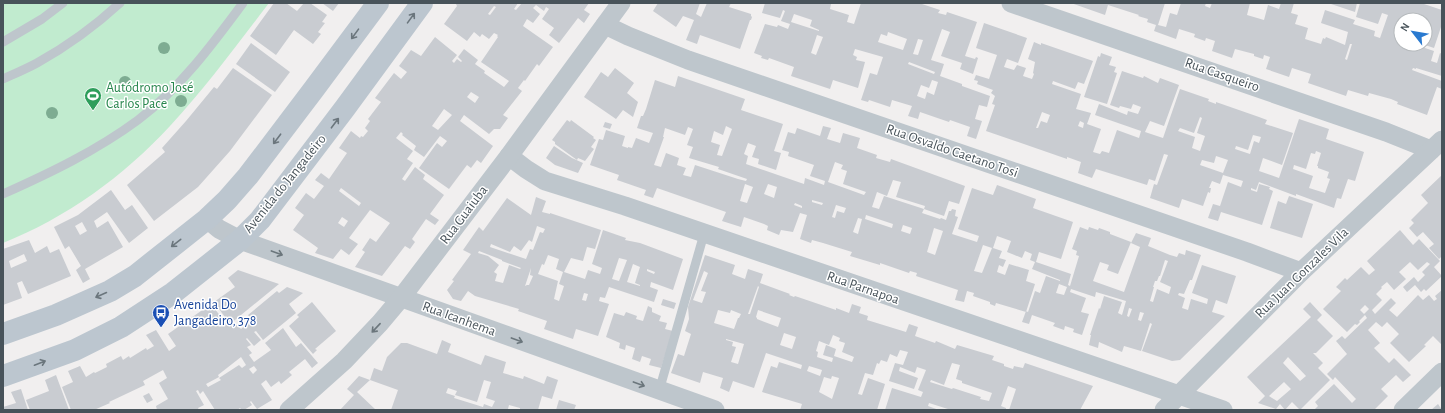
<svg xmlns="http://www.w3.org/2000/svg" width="1445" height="413" font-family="'Alegreya Sans',sans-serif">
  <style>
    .green { fill: #c1ebcf }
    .building { fill: #c9ccd1; fill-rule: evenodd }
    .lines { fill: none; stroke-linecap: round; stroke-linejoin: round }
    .lane { stroke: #bec6cc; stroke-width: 9 }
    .street { stroke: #bec6cc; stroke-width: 19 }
    .secondary { stroke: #bcc6cf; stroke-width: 22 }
    .tree { fill: #7eac92 }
    .oneway { stroke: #6b767d }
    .oneway2 { stroke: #6b767c }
    .labels { text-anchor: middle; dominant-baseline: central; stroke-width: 3; stroke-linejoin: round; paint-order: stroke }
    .street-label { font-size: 14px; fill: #48535a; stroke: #fff }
    .leisure-label { font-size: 14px; fill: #27864d; stroke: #fff; text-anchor: start }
    .transit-label { font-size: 14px; fill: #164399; stroke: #fff; text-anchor: start }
  </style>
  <rect width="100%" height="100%" fill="#f1efef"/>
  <!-- green -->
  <path class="green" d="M3 3H269C237 45 206 87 170 126 124 176 66 218 3 243Z"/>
  <!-- building -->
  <g class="building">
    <polygon points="274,3 286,3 297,11 304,3 310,3 327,15 322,22 325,23 318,32 321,34 313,44 294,30 276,55 250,36"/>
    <polygon points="322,3 339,3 333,11"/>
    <path d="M457 3H518L514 9 516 10 522 3H589L584 10 590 14 584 23 578 18 559 43 549 35 554 28 542 19 549 9 546 7 544 11 536 5 533 8 540 14 533 23 527 19 523 26 553 47 539 66 537 64 525 81 524 80 518 88 522 91 503 115 508 118 500 129H494L489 134 464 115 460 121 493 146 481 163 477 160 471 168 467 165 449 189 419 168 437 143 442 147 447 141 440 136 424 157 414 150 416 146 402 135 403 134 401 132 396 138 413 151 407 159 413 163 402 179 405 181 415 167 425 175 423 179 444 195 430 214 439 220 435 225 426 219 412 239 415 242 410 249 405 246 382 276 355 267 365 252 362 250 370 238 376 242 390 223 370 210 349 238 358 244 349 255 341 249 333 259 315 253 318 248 293 230 304 215 295 208 306 193 314 199 324 186 315 180 321 173 329 179 347 153 339 148 351 131 360 138 361 136 363 137 368 131 365 128 370 121 368 119 381 102 375 98 394 73 401 79 407 72 399 66 411 50 421 56 435 37 457 55 452 61 454 63 457 59 461 62 462 61 458 57 464 49 478 60 475 64 485 71 484 73 504 87 509 81 481 62 498 37 497 36 498 35 494 33 489 39 482 34 480 37 474 32 467 41 444 24 457 6 456 4ZM494 6 496 7 490 15 488 14ZM471 92 479 97 475 103 467 97ZM444 109 452 115 438 130 432 126ZM341 188 361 203 359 206 339 191ZM342 217 348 221 344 227 338 223Z"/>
    <polygon points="658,3 700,3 696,14 701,17 707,3 731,3 729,7 751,14 751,16 752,17 751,20 750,20 740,49 700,35 697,44 686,40 694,20 683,16 676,27 653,11"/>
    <path d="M765 3H829L831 4 830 9 849 15 847 22 854 24 861 3H919L940 10 938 13 946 15 947 12 977 22 965 56 975 59 976 57 978 58 973 74 960 69 962 63 941 56 950 32 942 29 931 60 944 64 940 76 962 84V86L990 96 987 107 979 105 975 119 982 121 976 139 967 136 970 127 950 120 949 122 920 112 918 119 908 116 912 106 892 100 890 107 869 100 868 102 861 100 870 73 877 75 883 57 855 49 853 55 857 57 856 60 865 62 858 88 833 80 830 89 791 76 794 67 769 58 768 60 761 58 762 56 754 53 765 24 777 27 778 25 788 29 790 24 781 21 785 11 783 10 780 18 762 13ZM794 14 812 20 810 26 819 30V31L791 22ZM888 32 907 39 903 50 878 42 881 34 887 36ZM817 35 823 37 816 55 811 53ZM918 39 923 40 918 55 913 54ZM909 62 935 72 934 74 908 64ZM932 80 938 82 934 95 927 92 925 99 917 96 921 85 929 88Z"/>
    <path d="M1071 3H1165L1158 25 1166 27 1170 13 1177 15 1181 3H1206L1205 6 1210 8 1212 3H1250L1247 15 1264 20 1268 5 1279 9 1281 3H1294L1291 13 1298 15 1295 24 1308 28 1305 39 1321 44 1323 38 1325 39 1326 37 1345 45 1348 32 1321 23 1325 10 1355 20 1353 24 1375 31 1374 36 1380 38 1388 15 1382 13 1378 24 1356 17 1360 3H1421L1442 10V24L1434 48 1425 45V20H1401V44H1413L1434 51 1431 61 1437 63 1440 53 1442 54V76L1416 68V69L1413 68 1412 70 1442 81V89L1437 87 1427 115 1397 104 1398 102 1391 99 1369 93 1368 96 1348 90 1346 96 1308 83 1311 74 1292 68 1289 77 1266 69 1270 57 1264 55 1263 59 1254 56V54L1235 49 1232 58 1212 51 1215 41 1206 38 1205 41 1194 37 1195 34 1179 29 1176 39 1154 31 1156 25 1147 22 1148 19 1138 16 1139 15 1108 5 1105 15ZM1350 44H1352L1347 60 1345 59Z"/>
    <polygon points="1328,3 1357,3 1355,12"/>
    <path d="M984 23 1027 38 1018 63 1007 59 1004 67 1014 70 1017 65 1026 68 1023 76 1032 79 1034 74 1033 73 1035 62 1028 59 1034 42 1041 45V43L1093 61 1084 84 1078 82 1075 89 1053 81 1052 84 1081 94 1076 109 1091 113 1087 124 1101 129 1093 152 1100 154 1102 151 1109 153 1117 130 1139 138 1141 131 1095 115 1099 104 1127 115 1128 111 1138 114 1141 107 1133 104 1131 109 1120 106 1119 108 1110 105 1122 71 1143 78 1144 76 1158 83 1160 78 1179 85 1164 126 1150 121 1145 132 1163 138 1180 89 1209 99 1208 101 1216 104V102L1259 117 1267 120 1265 124 1293 133 1282 165 1263 158 1259 171 1279 178 1299 119 1329 129 1326 139 1364 152 1355 181 1348 179 1341 199 1337 198 1334 208 1296 194V196L1259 182 1256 190 1251 188V190L1257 192 1259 184 1270 187 1269 189 1273 191 1262 225 1221 212 1218 221 1208 218 1213 204 1220 206 1228 182 1241 187 1243 181 1223 175 1220 184 1212 181 1209 188H1211L1210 193 1208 192 1203 206 1182 199 1179 208 1150 198 1154 184 1157 185 1168 155 1164 154 1155 181 1149 179 1147 185 1096 169 1092 178 1078 173 1081 162 1067 157V159L986 131 995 105 992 104 995 96 991 93 993 90 977 84 978 81 974 80 976 75 989 79 997 55 976 48ZM1042 112 1050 115 1047 123 1041 121 1038 128H1036ZM1200 117 1202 118 1197 133 1205 136 1200 151 1192 148 1195 137 1178 131 1180 128 1194 133ZM1080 121 1084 123 1083 128 1078 126ZM1253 135 1261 137 1259 143 1254 141 1250 154 1235 149 1236 146 1248 150ZM1316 151 1321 153 1317 166H1318V168L1329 172 1327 178 1330 179 1325 193 1309 188 1313 176 1293 169 1294 165 1306 169 1311 153 1315 154ZM1216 156 1228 160 1223 173 1200 165 1202 160 1214 163Z"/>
    <polygon points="251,43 290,72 275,92 236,64"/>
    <polygon points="1101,53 1112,57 1109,65 1116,67 1114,72 1117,73 1107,104 1084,97 1098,56 1100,57"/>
    <polygon points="233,68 272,95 230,151 198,187 154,221 127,185 165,152 162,148 186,121 214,87 217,89"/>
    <polygon points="615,68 634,83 627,93 638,102 633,117 623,110 616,119 584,97 601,72 608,77"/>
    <path d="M678 76 745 99 741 110 783 124 774 151 781 153 776 170 758 164 759 159 752 157 756 146 748 143 744 154 748 156 746 164 804 184 805 178 824 185 825 181 810 176 814 165 788 156 789 152 782 150 788 132 795 134 797 128 820 136 823 126 831 128 827 139 840 143 843 133 860 138 857 148 877 155 876 158 890 162 891 159 965 186 959 204 949 201 944 216 924 209 925 206 896 197 901 182 893 180 887 196 877 192 872 207 879 209 884 196 924 209 922 213 940 219 941 218 946 220 949 211H951L952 209 956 210 955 216 958 217 952 234 977 242 979 236 958 229 972 188 993 195 997 185 1036 199 1033 208 1073 222 1061 259 1039 252 1036 262 1071 274 1068 285 1070 286 1079 256 1076 255 1077 251 1072 249 1080 227 1088 230 1089 227 1098 230 1099 228 1110 232V234L1131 242 1118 274 1107 270 1109 265 1100 262 1093 281 1124 292 1140 247 1131 243 1136 233 1151 238 1148 246 1170 255 1177 257 1179 253 1185 255 1186 250 1201 255 1192 280H1190L1184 294 1179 293 1178 295 1185 298 1182 308 1188 310 1191 299 1207 304 1208 299 1192 293 1202 265 1236 276 1227 304 1216 300 1212 312 1225 316 1180 360 1172 361 1142 351 1152 324 1150 323 1141 351 1124 346 1122 352 1099 342 1098 348 1089 345 1091 335H1090L1099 308 1100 309 1104 296 1122 302 1118 313 1122 315 1126 301 1096 292 1095 297 1071 289 1070 292 1086 298 1081 312 1089 314 1082 335 1073 332 1074 329 1065 326 1064 330 1053 326 1055 323 1032 315 1029 324 1022 322 1026 311 1028 312 1035 291 1040 293 1046 276 1060 281V280L1032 269 1035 262 1030 260 1032 254 1025 251 1022 258 1007 252 1011 241 997 236 993 248 1002 251 999 258 1006 260 1003 267 999 265 997 272 1005 275 1009 264 1029 270 1026 281 1035 284 1026 312 996 303 995 306 990 304V302L973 296 974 293 967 291 964 302 955 300 958 290 916 276 917 273 910 271 909 273 880 263V265L850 256 852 252 823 243 812 240 811 243 800 239 807 215 800 213 793 232 781 230 779 235 767 230 768 226 764 224 744 217 741 227 722 221 726 212 657 188 653 198 644 195 646 190 617 180 619 175 590 165 599 139 603 140 606 130 625 136 622 146 628 148V147L632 148 636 138 649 143 653 133 637 128 641 116H643L646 109 655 80 675 87ZM726 126 732 129 722 156 717 155 720 145 711 142 714 131 723 135ZM688 127 693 129 687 145 693 147 689 158 719 167 718 169 747 179 746 181 738 179 695 165 691 177 683 175 686 168 677 165 679 158 666 153 661 167 654 165 664 137H663L665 128 685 135ZM835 162 843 165 841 169 847 171 843 184 866 192 864 195 828 182ZM745 184 753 187 747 203 740 201ZM768 184 777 187 774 198 764 194ZM812 200 823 203 822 205 812 202ZM795 203 802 206V208L794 205ZM836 205 846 208 844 213 837 211 835 218 832 217ZM866 215 893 224 892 228 865 219ZM858 218 862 219 858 234 853 232ZM903 225 912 228 910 234 901 231ZM934 228 943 231 935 255 927 252ZM983 245 992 248 982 273 974 271ZM1165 260 1168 261 1160 282 1171 287 1169 294 1157 289 1153 302 1150 301 1154 287H1153L1155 281H1157L1159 276H1160ZM1059 284 1067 287 1064 295 1056 293ZM1129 308 1132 309 1129 317 1127 316ZM1140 312 1144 313 1141 321 1138 320Z"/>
    <polygon points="567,120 570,122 571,120 594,137 593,138 596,140 591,147 594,149 585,161 578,158 577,160 555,144 555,142 552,140"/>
    <polygon points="605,122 612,124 610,129 603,127"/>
    <polygon points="554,146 572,158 583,163 578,173 555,165 546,158"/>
    <polygon points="1442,175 1442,256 1439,259 1429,248 1434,244 1423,232 1417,237 1409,228 1414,223 1411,220 1428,203 1421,195"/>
    <path d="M111 190 125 210 132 205 148 228 129 243 107 212 94 221 97 228 108 221 123 247 85 269 90 279 83 283 76 270 81 266 69 246 65 249 54 227 78 215ZM82 222 87 231 80 235 75 226Z"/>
    <polygon points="1289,196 1313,204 1302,238 1270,228 1278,201 1286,204"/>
    <path d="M536 197 546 201 542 212 550 214V213L601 230 595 249 587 247 583 261 571 258 564 272 585 279 588 270 600 274 602 268 592 264 603 230 626 238 625 240 640 243 683 259 673 290 651 282 650 287 658 290 654 302 609 287 605 298 600 297 599 301 609 304 598 336 576 329 573 339 544 329 547 321 518 311 519 309 475 296 468 291 461 301 453 299 447 290 454 281 452 280 471 254 463 250 479 227 483 231 507 198 531 215ZM537 226 545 229 543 233 540 232 533 250 530 249 526 259 490 247 491 244 510 252 514 246 521 251 529 240 532 242ZM479 251 502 260V261L521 268 520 269 509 265 503 283 495 281 497 274 494 272 499 265 488 256 478 253ZM548 255 559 259 556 269 563 272 559 284 564 286 559 301 554 299 558 281 538 274 542 264 544 265ZM619 258 627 260 619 281 612 279ZM633 264 640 267 635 283 640 285V286L627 282ZM531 268 530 275 533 276 529 285H527L525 286ZM647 269 655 272 654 274 647 271ZM584 293 588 294 586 301 582 300Z"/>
    <path d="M1400 230 1413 245 1419 239 1440 261 1434 267 1442 276 1426 291 1424 289 1421 292 1415 285 1407 292 1403 287 1414 277 1418 282 1425 275 1422 272 1430 264 1427 262 1418 270 1410 262 1399 272 1406 279 1394 290 1387 282 1381 287 1382 288 1376 294 1382 300 1372 310 1375 314 1391 298 1396 303 1389 310 1397 317 1418 295 1423 300 1429 295 1434 301 1437 299 1435 296 1442 290V345L1433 336 1424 345 1426 346 1409 362 1390 343 1399 334 1387 322 1382 327 1376 322 1368 330 1380 343 1374 348 1389 363 1394 358 1411 375 1403 382 1396 375 1381 389 1388 396 1374 410H1314L1318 406 1315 402 1334 384 1352 403 1356 399 1335 377 1333 380 1327 374 1347 354 1336 341 1342 336 1345 339 1367 318 1365 315 1359 321 1360 322 1357 325 1355 324 1347 332 1323 309 1341 291 1336 287 1345 278 1347 280 1361 267 1369 275 1375 270 1367 261ZM1365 305 1369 309 1364 314 1360 310Z"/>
    <path d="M29 240 35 253 47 246 50 253 59 249 71 276 28 294 22 281 17 283 22 298 3 305V249ZM24 254 27 261 11 268 9 261Z"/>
    <path d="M705 255 735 265 732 274 745 279 748 269 763 274 760 283 790 294 789 295 794 297 795 296 836 310V308L849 313 852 304 861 307 859 313 868 316 867 320 906 332 909 324 918 327 915 336 935 343 936 341 955 349 957 345 994 356 992 360 1004 364V366L1013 369 1014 366 1023 368 1025 363 1093 386 1080 410H1009L1016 389 1008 386 1001 406 1006 408V410H951L929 403 928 406 939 410H885L892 388 921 397 923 392 918 390 926 370 917 367 915 373 900 367 899 371 918 378 914 389 889 381 895 363 903 365 908 352 900 350 897 357 890 354 887 362 881 360 879 364 877 363 873 375 865 373 858 394 862 395 868 378 885 384 877 410H800L802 404 762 392 771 366 777 368 779 362 801 369 802 365 766 353 754 388 733 381 729 392 720 388 723 378 703 372 700 383 671 373 678 354 684 356 691 334 685 331 689 319 688 307ZM704 271 708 273 701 291 706 292 702 303 693 300ZM758 286 759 287 750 314H748ZM718 310 730 313 731 310 741 314 739 318H738L734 329 714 323ZM758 310 781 318 778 327 757 319V318L756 317ZM784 333 796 337 792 349 780 345ZM833 335 840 338 839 341 845 343 842 352 854 357 852 362 834 356 836 349 826 345 823 355 833 358 832 362 817 357 818 352 816 351 819 341 829 345ZM726 339 744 344 738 364 731 362 736 347 732 346 733 342 726 340ZM952 363 960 365 956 379 962 381V383L992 393 989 401 980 399 981 397 953 388 952 389 930 382 931 380 944 385ZM809 366 822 370 820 376 807 371ZM832 376 839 378 832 399 819 392 824 377 831 379Z"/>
    <polygon points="238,270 279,284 230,324 214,302 235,287 228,278"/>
    <path d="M287 287 303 293 289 304 296 313 263 340 256 331 254 332 261 340 254 346 247 338 246 339 251 345 247 347 252 353 249 355 254 362 271 350 265 343 283 328 296 347 301 343 318 363 312 368 305 359 289 372 292 375 281 384 279 381 271 387 266 380 261 384 272 400 257 409 251 401 250 402 252 405 244 410H242L240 408 237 410H215L203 391 200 394 198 390 196 391 204 405 198 408 199 410H157L156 406 168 399 159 383 167 378 163 370 143 381 145 385 109 402 110 403 94 410H71L62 387 73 382 68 371 80 366 86 377 94 372 95 373 107 367 106 364 121 356 123 360 129 356 130 358 146 348 147 350 154 346 146 335 156 330 169 351 176 346 168 334 211 304 228 326 230 324 233 328 237 325 241 329 252 320 248 315 277 291 279 293ZM241 357 246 365 242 368 239 365 219 378 221 380 208 387 206 384 219 377 218 375ZM254 366 257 370 253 374 249 369Z"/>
    <polygon points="663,299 676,303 674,309 661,305"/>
    <polygon points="312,302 336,331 315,349 317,350 313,354 289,326 299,317 297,315"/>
    <path d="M1310 302 1322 315 1317 320 1333 336 1316 353H1313L1323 363 1318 368 1330 380 1300 410 1292 402 1285 410 1280 404 1276 409 1258 403 1265 396 1247 377 1311 317 1303 309ZM1288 357 1306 376 1300 381 1283 363ZM1284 382 1291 389 1277 401 1269 396Z"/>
    <polygon points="648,306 652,308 652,312 661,316 659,321 667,323 665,329 673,331 661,368 649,365 651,359 642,356 640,362 632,359 635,348 626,345 625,350 619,348 620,343 606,337 614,313 624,316 626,312 637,316 636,319 643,321"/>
    <path d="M442 340 451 344 448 352 481 365 485 355 506 362 503 373 523 379 524 376 544 384 547 376 558 380 552 399 542 396 538 410H520V408L509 405 508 409 510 410H391L398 390 370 380 374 368 382 371 387 357 401 343H407L437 354ZM484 380 491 382 486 398 495 401 492 407 484 404 483 407 454 398 455 396 446 393 448 388 457 391 455 395 477 402Z"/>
    <polygon points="56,375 69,410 30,410 26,400 49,391 45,380"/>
    <polygon points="359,376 370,380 357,392 376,410 340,410 354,395 347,389"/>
    <polygon points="21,389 28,410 3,410 3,407 16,403 11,392"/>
    <polygon points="149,393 153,400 147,403 143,396"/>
    <polygon points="559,400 576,405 574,410 556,410"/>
    <polygon points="1438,404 1442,410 1431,410"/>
  </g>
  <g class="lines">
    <!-- lane -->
    <g class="lane">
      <polyline points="3,42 42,19 63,3"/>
      <path d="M3 79C14 74 26 69 37 63 66 47 95 26 120 3"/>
      <path d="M3 194C50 173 96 151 138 120 180 88 212 45 243 3"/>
      <polyline points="659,391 704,234"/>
    </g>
    <!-- street -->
    <g class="street">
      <polyline points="1011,3 1386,132 1431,150"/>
      <polyline points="605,25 628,36 688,60 1247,252 1301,272"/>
      <polyline points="509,156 526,169 545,181 625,206 1223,410"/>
      <polyline points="207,219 219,229 240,240 715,410"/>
      <polyline points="289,410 344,361 380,323 401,298 509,156 621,3"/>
      <polyline points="1164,410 1301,272 1442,140"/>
      <polyline points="1403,410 1442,372"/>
    </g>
    <!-- secondary -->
    <g class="secondary">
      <polyline points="3,334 56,315 110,291 135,276 207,219 227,200 248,176 314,89 378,3"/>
      <polyline points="3,376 75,350 121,327 173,293 240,240 260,220 345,108 422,3"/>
    </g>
  </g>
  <!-- trees -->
  <g class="tree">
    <circle cx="164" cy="48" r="6"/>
    <circle cx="125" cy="82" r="6"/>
    <circle cx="181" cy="101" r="6"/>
    <circle cx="52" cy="113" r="6"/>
  </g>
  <!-- one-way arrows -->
  <defs><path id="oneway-shaft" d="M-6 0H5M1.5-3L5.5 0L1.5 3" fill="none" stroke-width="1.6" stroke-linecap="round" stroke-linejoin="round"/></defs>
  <g class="oneway">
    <use href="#oneway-shaft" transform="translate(411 18) rotate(-54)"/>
    <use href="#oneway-shaft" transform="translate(355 34) rotate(126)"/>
    <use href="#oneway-shaft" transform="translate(335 123) rotate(-53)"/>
    <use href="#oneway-shaft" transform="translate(277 139) rotate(127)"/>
    <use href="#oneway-shaft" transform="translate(176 243) rotate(142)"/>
    <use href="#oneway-shaft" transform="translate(101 295) rotate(156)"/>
    <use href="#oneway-shaft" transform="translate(40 363) rotate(-21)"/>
  </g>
  <g class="oneway2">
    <use href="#oneway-shaft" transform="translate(277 253) rotate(20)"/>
    <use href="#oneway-shaft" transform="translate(376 328) rotate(133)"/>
    <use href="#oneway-shaft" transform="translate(517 340) rotate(20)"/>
    <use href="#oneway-shaft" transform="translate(639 384) rotate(20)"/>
  </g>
  <!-- icons -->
  <defs>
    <symbol id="stadium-pin" viewBox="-11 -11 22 30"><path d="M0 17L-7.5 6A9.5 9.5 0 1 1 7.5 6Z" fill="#2e9e5b" stroke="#fff"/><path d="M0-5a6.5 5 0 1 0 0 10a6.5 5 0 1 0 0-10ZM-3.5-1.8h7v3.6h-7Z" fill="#fff"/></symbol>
    <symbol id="bus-pin" viewBox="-11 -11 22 30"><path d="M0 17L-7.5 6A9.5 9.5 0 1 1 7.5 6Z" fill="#1a4fb4" stroke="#fff"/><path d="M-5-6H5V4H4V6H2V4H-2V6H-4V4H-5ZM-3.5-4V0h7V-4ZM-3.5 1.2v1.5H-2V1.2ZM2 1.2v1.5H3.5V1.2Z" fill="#fff"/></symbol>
  </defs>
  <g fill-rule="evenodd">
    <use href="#stadium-pin" x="83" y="86" width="20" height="27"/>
    <use href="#bus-pin" x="151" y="303" width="20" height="27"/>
  </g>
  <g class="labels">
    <!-- street labels -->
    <g class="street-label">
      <text transform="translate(1222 75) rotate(19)">Rua Casqueiro</text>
      <text transform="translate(952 151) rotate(19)">Rua Osvaldo Caetano Tosi</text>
      <text transform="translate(285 184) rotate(-51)">Avenida do Jangadeiro</text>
      <text transform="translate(464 215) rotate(-53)">Rua Guaiuba</text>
      <text transform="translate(1302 273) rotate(-44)">Rua Juan Gonzales Vila</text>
      <text transform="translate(863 288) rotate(19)">Rua Parnapoa</text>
      <text transform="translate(459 319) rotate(20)">Rua Icanhema</text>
    </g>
    <!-- leisure labels -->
    <g class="leisure-label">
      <text x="106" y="88">Autódromo José<tspan x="106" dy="16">Carlos Pace</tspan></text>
    </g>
    <!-- transit labels -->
    <g class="transit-label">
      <text x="174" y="305">Avenida Do<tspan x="174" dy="16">Jangadeiro, 378</tspan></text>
    </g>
  </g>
  <!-- border -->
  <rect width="1445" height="413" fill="none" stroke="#48535a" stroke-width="8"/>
  <!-- north arrow -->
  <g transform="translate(1413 32) rotate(301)"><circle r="19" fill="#ffffff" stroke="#b6babd"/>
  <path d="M0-3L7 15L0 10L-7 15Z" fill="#2a7ad0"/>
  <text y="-6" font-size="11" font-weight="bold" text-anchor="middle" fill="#48535a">N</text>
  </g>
</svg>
